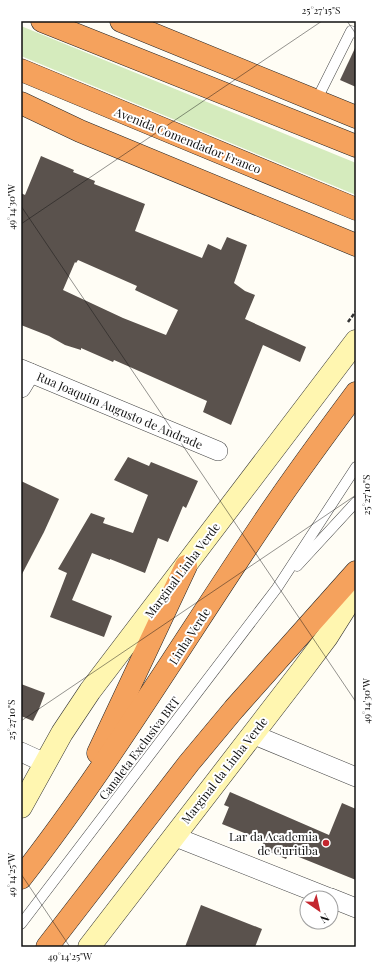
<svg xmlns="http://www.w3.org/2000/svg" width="377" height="968" font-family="'Playfair Display',serif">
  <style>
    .green { fill: #d5ebbd }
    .building { fill: #5a524d; fill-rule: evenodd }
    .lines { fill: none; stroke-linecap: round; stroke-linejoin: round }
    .lane-casing { stroke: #444; stroke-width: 11 }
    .street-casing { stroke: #444; stroke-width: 20 }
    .secondary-casing { stroke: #333; stroke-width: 23 }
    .highway-casing { stroke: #222; stroke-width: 23 }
    .path { stroke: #333; stroke-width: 2.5; stroke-dasharray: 4 2; stroke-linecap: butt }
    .lane { stroke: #fff; stroke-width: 10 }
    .street { stroke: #fff; stroke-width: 19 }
    .secondary { stroke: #fff6b0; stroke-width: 22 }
    .highway { stroke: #f5a25d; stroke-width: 22 }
    .ticks { fill: none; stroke: #111; stroke-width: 1; stroke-opacity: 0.45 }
    .poi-dot { fill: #c4262e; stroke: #fff; stroke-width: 1.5 }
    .labels { text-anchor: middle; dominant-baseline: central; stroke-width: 4; stroke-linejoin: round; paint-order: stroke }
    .street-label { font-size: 12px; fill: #111; stroke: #fff }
    .poi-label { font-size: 12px; fill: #111; stroke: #fff; text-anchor: end }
    .neatline { fill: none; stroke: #111; stroke-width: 1.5 }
    .ticks-label { font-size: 10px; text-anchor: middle; fill: #111 }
  </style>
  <rect width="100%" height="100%" fill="#fffdf5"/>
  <!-- green -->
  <polygon class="green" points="21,26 356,163 356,195 21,56"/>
  <!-- building -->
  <g class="building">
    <polygon points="356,46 356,87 340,80"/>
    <path d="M41 156 74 170 73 172 95 181 94 184 145 204 135 231 202 258 208 244 221 250 227 237 247 245 234 283 245 291 255 295 245 319 306 347 300 362 263 345 231 425 203 412 207 401 114 360 113 362 81 348V350L65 345 49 336 21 325V193L25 195ZM78 260 137 286 135 290 178 310 166 335 123 318 63 290 75 262 76 263Z"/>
    <polygon points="128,457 149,466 151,462 198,481 186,508 183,506 168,542 158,538 145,573 110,559 110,560 92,553 72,600 112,616 104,637 50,617 67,573 58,569 91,513 105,518 103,523 133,533 148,495 114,480"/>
    <polygon points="21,481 59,499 44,532 21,576"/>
    <polygon points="21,684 45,693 39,709 33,721 21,716"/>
    <polygon points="230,792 329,835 342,803 356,809 356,880 289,853 286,859 261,848 264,841 222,824 229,807 224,805"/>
    <polygon points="201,905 262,929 255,947 185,947"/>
  </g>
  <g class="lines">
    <defs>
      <g id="lane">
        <polyline points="316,101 351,31 356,33"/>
        <polyline points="297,566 356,502"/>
        <polyline points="21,924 277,588 356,467"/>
      </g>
      <g id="street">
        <polyline points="21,369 218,451"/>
        <polyline points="21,388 30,373"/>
        <polyline points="252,734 356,777"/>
        <polyline points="21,752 45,763"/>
        <polyline points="173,836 330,898"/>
        <polyline points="331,898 356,908"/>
      </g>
      <g id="secondary">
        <polyline points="21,807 62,733 90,691 356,341"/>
        <polyline points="89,947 303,669 327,637 356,591"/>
      </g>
      <g id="highway">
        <polyline points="42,21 356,146"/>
        <polyline points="121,21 356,117"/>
        <polyline points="21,70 356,209"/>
        <polyline points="21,103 80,131 356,245"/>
        <polyline points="98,753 186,566"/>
        <path d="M21 878C112 761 188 633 271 511 298 471 327 432 356 393"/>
        <polyline points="47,947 189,763 234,709 356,572"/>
      </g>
    </defs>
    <!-- lane casing -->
    <use href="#lane" class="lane-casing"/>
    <!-- street casing -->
    <use href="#street" class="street-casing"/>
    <!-- secondary casing -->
    <use href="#secondary" class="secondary-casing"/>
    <!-- highway casing -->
    <use href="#highway" class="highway-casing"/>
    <!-- path -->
    <polyline class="path" points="348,322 356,311"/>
    <!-- lane -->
    <use href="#lane" class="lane"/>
    <!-- street -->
    <use href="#street" class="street"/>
    <!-- secondary -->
    <use href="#secondary" class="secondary"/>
    <!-- highway -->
    <use href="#highway" class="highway"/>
  </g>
  <!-- ticks -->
  <path class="ticks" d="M347 21 356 34M21 206 356 702M21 224 322 21M21 721 356 495M21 874 70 947"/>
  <!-- markers -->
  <circle class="poi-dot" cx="326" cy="843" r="4"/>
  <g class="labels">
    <!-- street labels -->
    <g class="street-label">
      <text transform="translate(188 140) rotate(22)">Avenida Comendador Franco</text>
      <text transform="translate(120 410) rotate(23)">Rua Joaquim Augusto de Andrade</text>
      <text transform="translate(182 570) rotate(-53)">Marginal Linha Verde</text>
      <text transform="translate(189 636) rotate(-57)">Linha Verde</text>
      <text transform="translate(139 748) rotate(-53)">Canaleta Exclusiva BRT</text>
      <text transform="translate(224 770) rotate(-52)">Marginal da Linha Verde</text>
    </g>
    <!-- poi labels -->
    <g class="poi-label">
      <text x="318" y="836">Lar da Academia<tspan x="318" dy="14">de Curitiba</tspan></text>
    </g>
  </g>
  <!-- border -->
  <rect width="377" height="968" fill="none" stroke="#ffffff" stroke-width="44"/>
  <!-- north arrow -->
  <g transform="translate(319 910) rotate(146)"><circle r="19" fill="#ffffff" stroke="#a0a0a0"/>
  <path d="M0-3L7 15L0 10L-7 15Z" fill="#c4262e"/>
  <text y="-6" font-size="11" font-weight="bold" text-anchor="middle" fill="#111111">N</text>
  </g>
  <rect x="22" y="22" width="333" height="924" class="neatline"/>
  <g class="ticks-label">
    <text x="321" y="14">25°27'15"S</text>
    <text transform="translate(11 207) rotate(-90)" y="4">49°14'30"W</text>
    <text transform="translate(366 495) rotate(-90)" y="4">25°27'10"S</text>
    <text transform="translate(366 701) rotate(-90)" y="4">49°14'30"W</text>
    <text transform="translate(11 720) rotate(-90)" y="4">25°27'10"S</text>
    <text transform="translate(11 875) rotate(-90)" y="4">49°14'25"W</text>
    <text x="70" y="960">49°14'25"W</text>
  </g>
</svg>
